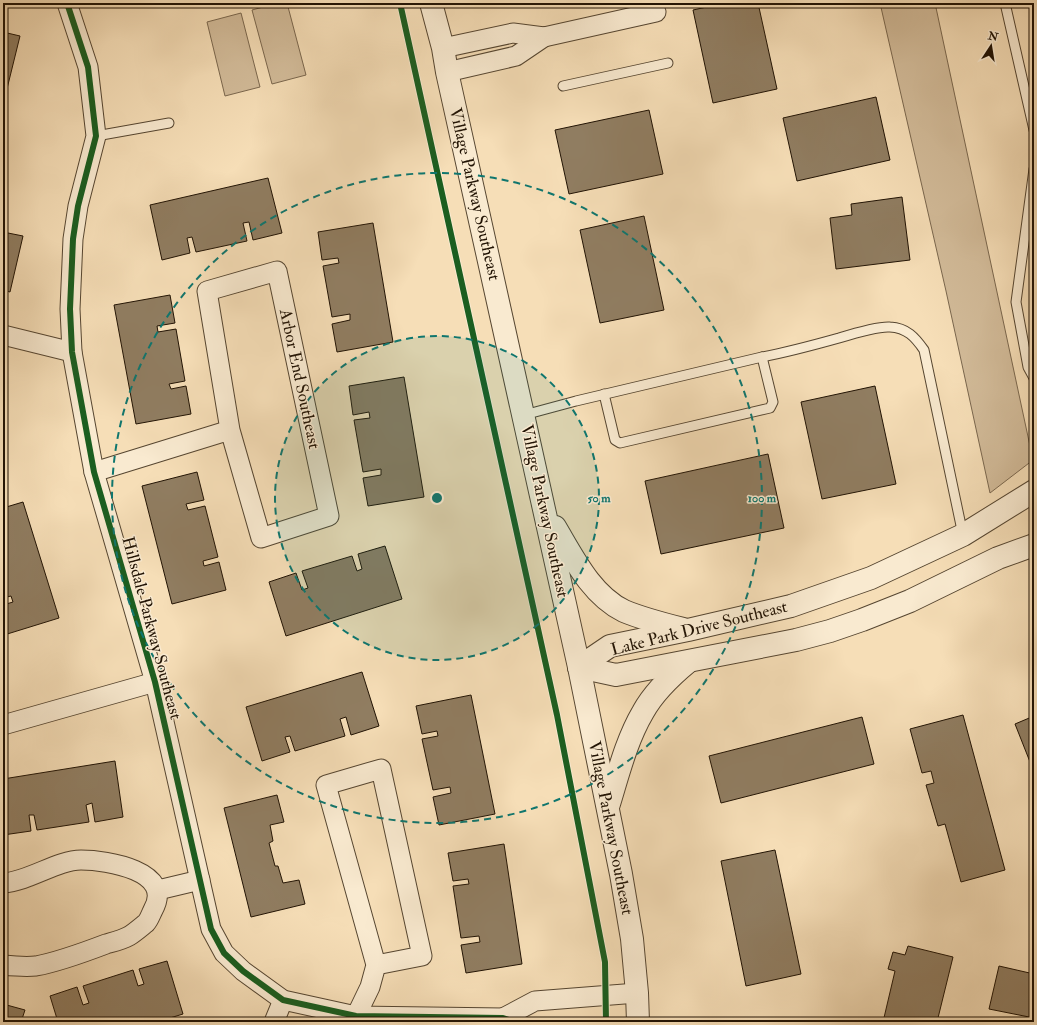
<svg xmlns="http://www.w3.org/2000/svg" width="1037" height="1025" font-family="'IM FELL Double Pica',serif">
  <style>
    .green { fill: #d2bb99; stroke: #7a674e }
    .building { fill: #907d61; stroke: #211304 }
    .lines { fill: none; stroke-linecap: round; stroke-linejoin: round }
    .service-casing { stroke: #564631; stroke-width: 11 }
    .minor-casing { stroke: #564631; stroke-width: 21 }
    .tertiary-casing { stroke: #564631; stroke-width: 24 }
    .service { stroke: #f9ead0; stroke-width: 9 }
    .minor { stroke: #f9ead0; stroke-width: 19 }
    .tertiary { stroke: #f9ead0; stroke-width: 22 }
    .cycleway-casing { stroke: #f9ead0; stroke-width: 8 }
    .cycleway { stroke: #1b5e20; stroke-width: 6 }
    .ring { fill: none; stroke: #0f766e; stroke-width: 2; stroke-dasharray: 7 5 }
    .labels { text-anchor: middle; dominant-baseline: central; stroke-width: 3; stroke-linejoin: round; paint-order: stroke }
    .street-label { font-size: 17px; fill: #211304; stroke: #f9ead0 }
    .centre { fill: #0f766e; stroke: #f9ead0; stroke-width: 2 }
    .ring-label { font-size: 12px; text-anchor: middle; font-weight: bold; fill: #0f766e; stroke: #f9ead0; stroke-width: 3; stroke-linejoin: round; paint-order: stroke }
  </style>
  <rect width="100%" height="100%" fill="#f6deb7"/>
  <filter id="stains"><feTurbulence type="fractalNoise" baseFrequency=".005" numOctaves="4"/><feColorMatrix values="0 0 0 0 .2 0 0 0 0 .09 0 0 0 0 .02 0 0 0 .5 -.17"/></filter>
  <radialGradient id="worn" r=".72"><stop offset=".6" stop-color="#630" stop-opacity="0"/><stop offset="1" stop-color="#630" stop-opacity=".3"/></radialGradient>
  <!-- green -->
  <g class="green">
    <polygon points="278,3 287,3 306,75 272,84 252,10"/>
    <polygon points="880,3 935,3 1033,460 990,493 946,291"/>
    <polygon points="241,13 260,87 225,96 207,22"/>
  </g>
  <!-- building -->
  <g class="building">
    <polygon points="725,3 758,3 777,89 713,103 693,10"/>
    <polygon points="3,32 20,36 3,105"/>
    <polygon points="876,97 890,160 797,181 783,118"/>
    <polygon points="649,110 663,174 569,194 555,130"/>
    <polygon points="268,178 282,233 253,240 249,222 243,223 247,241 196,252 192,237 187,238 190,253 162,260 150,205"/>
    <polygon points="902,197 910,260 836,269 830,218 852,215 851,204"/>
    <polygon points="644,216 664,310 600,323 580,230"/>
    <polygon points="373,223 393,342 337,352 332,324 350,320 350,314 332,317 323,266 339,263 338,258 322,260 318,232"/>
    <polygon points="3,232 23,236 10,292 3,290"/>
    <polygon points="1034,283 1034,313 1031,288"/>
    <polygon points="170,295 175,323 157,326 158,332 176,329 185,381 169,384 171,389 186,386 191,414 136,424 114,305"/>
    <polygon points="404,377 424,497 368,506 363,478 381,475 381,469 363,472 354,420 370,418 369,412 353,415 349,386"/>
    <polygon points="875,386 896,484 822,499 801,402"/>
    <polygon points="768,454 784,528 661,554 645,481"/>
    <polygon points="197,472 204,500 186,504 188,510 205,506 218,557 203,561 204,566 219,562 226,590 172,604 142,486"/>
    <polygon points="23,502 59,618 4,635 3,605 13,602 11,596 3,598 3,508"/>
    <polygon points="385,546 402,599 286,636 269,582 296,573 302,590 308,588 302,571 352,556 357,571 362,569 358,554"/>
    <polygon points="362,672 379,726 351,735 346,717 340,719 345,736 295,751 290,736 285,737 290,752 262,761 246,707"/>
    <polygon points="471,695 495,814 439,825 433,797 451,793 450,787 433,790 422,739 438,736 437,731 422,734 416,706"/>
    <polygon points="963,715 1005,870 961,882 945,824 938,826 926,785 934,783 931,771 922,773 910,729"/>
    <polygon points="1034,716 1034,772 1015,724"/>
    <polygon points="862,717 874,764 721,803 709,756"/>
    <polygon points="115,761 123,817 95,822 92,803 86,805 89,822 37,830 34,815 29,815 31,831 3,835 3,779"/>
    <polygon points="277,795 284,822 270,825 273,841 269,843 275,866 278,866 283,883 299,880 305,904 251,917 224,808"/>
    <polygon points="504,844 522,964 466,973 461,945 480,942 479,936 461,938 453,886 469,884 468,879 453,881 448,853"/>
    <polygon points="775,850 801,974 746,986 721,861"/>
    <polygon points="908,946 953,957 937,1022 883,1022 895,971 888,969 893,952 905,955"/>
    <polygon points="167,961 183,1014 157,1022 58,1022 50,996 77,987 83,1005 89,1003 83,986 133,970 138,986 144,984 139,969"/>
    <polygon points="999,966 1034,974 1034,1018 989,1009"/>
    <polygon points="3,1004 25,1010 21,1022 3,1022"/>
  </g>
  <g class="lines">
    <defs>
      <g id="service">
        <polyline points="1005,3 1034,130"/>
        <polyline points="563,86 668,63"/>
        <polyline points="96,136 169,123"/>
        <polyline points="1034,169 1016,302 1028,367 1034,378"/>
        <polyline points="604,394 615,440 620,443 770,408 773,402 762,357"/>
        <path d="M524 415 576 401 762 357C788 352 814 345 839 338 852 334 878 326 890 327 907 328 915 337 924 350L963 535"/>
      </g>
      <g id="minor">
        <polyline points="67,3 88,67 96,136 78,206 73,239 70,309 72,352 94,472 155,682 211,929 224,953 243,971 283,1000 356,1016 503,1018 514,1022"/>
        <polyline points="443,48 513,33 544,37 656,12"/>
        <polyline points="447,72 516,56 544,37"/>
        <polyline points="3,335 72,352"/>
        <polyline points="94,472 230,430 207,291 277,271 329,516 261,538 230,430"/>
        <polyline points="3,725 155,682"/>
        <path d="M3 883C30 881 57 860 81 860 107 860 175 871 153 910 151 914 149 920 146 923 141 927 134 933 129 936 122 940 113 942 106 944 85 952 58 962 36 966 26 967 13 966 3 965"/>
        <polyline points="158,890 200,880"/>
        <polyline points="356,1016 370,987 376,965 326,785 381,769 422,956 376,965"/>
        <polyline points="503,1018 535,1001 637,993"/>
        <polyline points="274,1022 283,1000"/>
      </g>
      <g id="tertiary">
        <polyline points="431,3 443,48 447,72 579,667 621,874 632,939 637,993 638,1022"/>
        <path d="M555 527C573 557 591 595 624 611 643 619 663 624 683 629"/>
        <polyline points="579,667 610,646 688,630 791,606 871,578 963,535 1034,491"/>
        <polyline points="579,667 616,675 796,640 830,631 862,620 910,601 998,558 1034,545"/>
        <path d="M608 807C618 775 626 741 643 712 654 692 671 676 688 662"/>
      </g>
    </defs>
    <!-- service casing -->
    <use href="#service" class="service-casing"/>
    <!-- minor casing -->
    <use href="#minor" class="minor-casing"/>
    <!-- tertiary casing -->
    <use href="#tertiary" class="tertiary-casing"/>
    <!-- service -->
    <use href="#service" class="service"/>
    <!-- minor -->
    <use href="#minor" class="minor"/>
    <!-- tertiary -->
    <use href="#tertiary" class="tertiary"/>
    <defs>
      <g id="cycleway">
        <polyline points="67,3 88,67 96,136 78,206 73,239 70,309 72,352 94,472 155,682 211,929 224,953 243,971 283,1000 356,1016 503,1018 514,1022"/>
        <polyline points="400,3 557,715 605,962 606,1022"/>
      </g>
    </defs>
    <!-- cycleway casing -->
    <use href="#cycleway" class="cycleway-casing"/>
    <!-- cycleway -->
    <use href="#cycleway" class="cycleway"/>
  </g>
  <!-- distance rings -->
  <circle cx="437" cy="498" r="162" fill="#0f766e" fill-opacity=".12"/>
  <g class="ring">
    <circle cx="437" cy="498" r="162"/>
    <circle cx="437" cy="498" r="325"/>
  </g>
  <g class="labels">
    <!-- street labels -->
    <g class="street-label">
      <text transform="translate(475 194) rotate(77)">Village Parkway Southeast</text>
      <text transform="translate(300 379) rotate(78)">Arbor End Southeast</text>
      <text transform="translate(545 511) rotate(78)">Village Parkway Southeast</text>
      <text transform="translate(152 628) rotate(75)">Hillsdale Parkway Southeast</text>
      <text transform="translate(699 628) rotate(-14)">Lake Park Drive Southeast</text>
      <text transform="translate(611 828) rotate(79)">Village Parkway Southeast</text>
    </g>
  </g>
  <circle cx="437" cy="498" r="6" class="centre"/>
  <g class="ring-label">
    <text x="599" y="502">50 m</text>
    <text x="762" y="502">100 m</text>
  </g>
  <!-- margin -->
  <rect width="1037" height="1025" fill="none" stroke="#f6deb7" stroke-width="16"/>
  <rect x="4" y="4" width="1029" height="1017" fill="none" stroke="#211304" stroke-width="2"/>
  <rect x="8" y="8" width="1021" height="1009" fill="none" stroke="#211304"/>
  <!-- north arrow -->
  <g transform="translate(991 46) rotate(12)" stroke="#f9ead0" stroke-width="3" paint-order="stroke">
  <path d="M0-3L7 15L0 10L-7 15Z" fill="#211304"/>
  <text y="-6" font-size="11" font-weight="bold" text-anchor="middle" fill="#211304">N</text>
  </g>
  <rect width="100%" height="100%" filter="url(#stains)"/>
  <rect width="100%" height="100%" fill="url(#worn)"/>
</svg>
